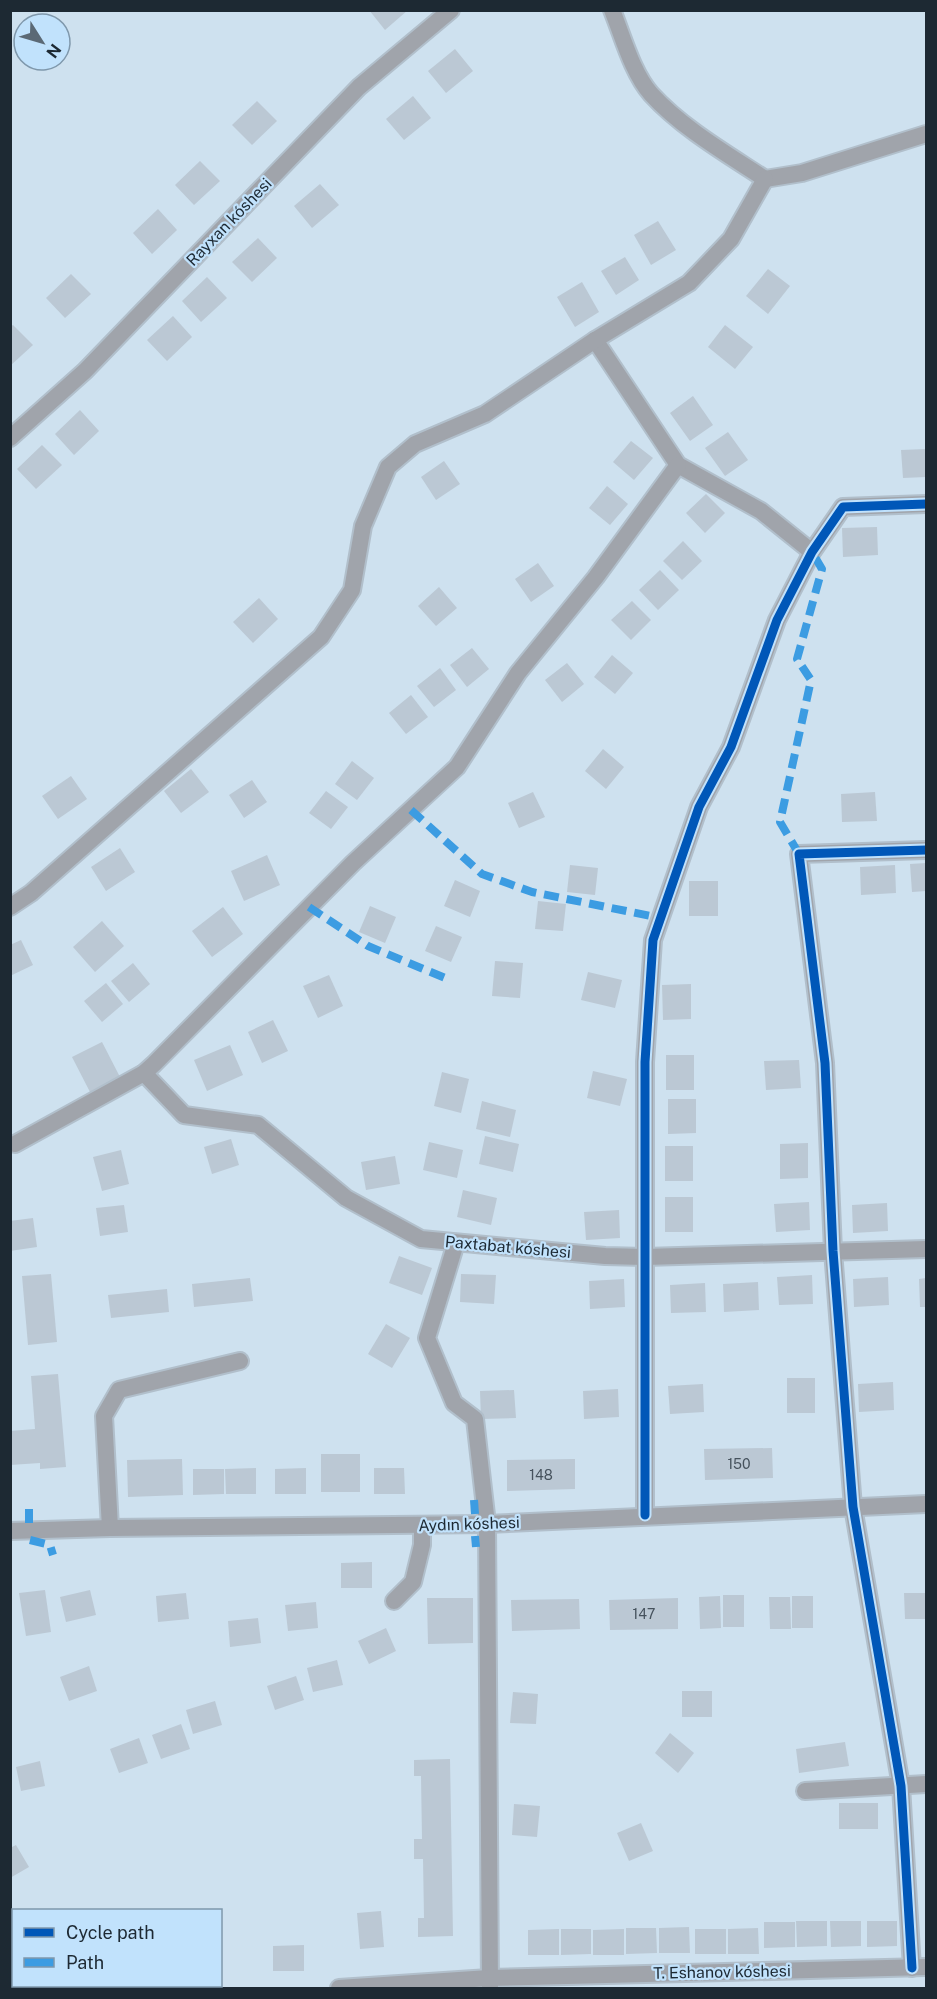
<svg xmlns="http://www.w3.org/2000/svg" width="937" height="1999" font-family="'Public Sans',sans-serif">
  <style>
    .building { fill: #bbc8d4 }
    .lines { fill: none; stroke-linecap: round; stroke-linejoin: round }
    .minor-casing { stroke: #b1bfcb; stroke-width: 20 }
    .minor { stroke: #a0a4ab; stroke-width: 16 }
    .quiet { stroke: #3c9ce2; stroke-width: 8; stroke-dasharray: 15 8; stroke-linecap: butt }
    .cycleway-casing { stroke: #c1e2fc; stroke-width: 13 }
    .cycleway { stroke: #0057b8; stroke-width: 9 }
    .labels { text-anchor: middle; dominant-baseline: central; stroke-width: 4.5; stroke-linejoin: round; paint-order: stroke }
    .number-label { font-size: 14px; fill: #46525d }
    .street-label { font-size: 16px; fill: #1d2933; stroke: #c1e2fc }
  </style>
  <rect width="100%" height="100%" fill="#cee1ef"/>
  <!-- building -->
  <g class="building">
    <polygon points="369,10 408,10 385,30"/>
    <polygon points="455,49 473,71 446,93 428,71"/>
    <polygon points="413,96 431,118 404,140 386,119"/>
    <polygon points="257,101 277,121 252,145 232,125"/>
    <polygon points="200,161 220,181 194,205 175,185"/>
    <polygon points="320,184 339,205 312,228 294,206"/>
    <polygon points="158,209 177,230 152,254 133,233"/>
    <polygon points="658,221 676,250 651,265 634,235"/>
    <polygon points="258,238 277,258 252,282 232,262"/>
    <polygon points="625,257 639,280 616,295 601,271"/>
    <polygon points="768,269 790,286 768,314 746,296"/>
    <polygon points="71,274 91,294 65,318 46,298"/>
    <polygon points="207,277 227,298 201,322 182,301"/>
    <polygon points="582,282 599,312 575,327 557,297"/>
    <polygon points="173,316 192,337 167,361 147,340"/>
    <polygon points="13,325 33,345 10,366 10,327"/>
    <polygon points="725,325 753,347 735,369 708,347"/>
    <polygon points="693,396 713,425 690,441 670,413"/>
    <polygon points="80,410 99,431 74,455 55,434"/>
    <polygon points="728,432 748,460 725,476 705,448"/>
    <polygon points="631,441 653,458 634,480 613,462"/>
    <polygon points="42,445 62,465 36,489 17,469"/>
    <polygon points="926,449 926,477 903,478 901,450"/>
    <polygon points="444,461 460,484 436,500 421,477"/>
    <polygon points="607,486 628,504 610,525 589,508"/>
    <polygon points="706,494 725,513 705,533 686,513"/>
    <polygon points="877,527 878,555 843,557 842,528"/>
    <polygon points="683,541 702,561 682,580 663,561"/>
    <polygon points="538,563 554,586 531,602 515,579"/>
    <polygon points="660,570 679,590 658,610 639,590"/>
    <polygon points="439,587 457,608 436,626 418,606"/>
    <polygon points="259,598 278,619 253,643 233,622"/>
    <polygon points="632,601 651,620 631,640 611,620"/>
    <polygon points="472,648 489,669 467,687 450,665"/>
    <polygon points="612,655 633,673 615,694 594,677"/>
    <polygon points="567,663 584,684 562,702 545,680"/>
    <polygon points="440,668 456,690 434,707 417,686"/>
    <polygon points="411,695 428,717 406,734 389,713"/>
    <polygon points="603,749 624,767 606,789 585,771"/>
    <polygon points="352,761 374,778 357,800 335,784"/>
    <polygon points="191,769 209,792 181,813 164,791"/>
    <polygon points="71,776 87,799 58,819 42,796"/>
    <polygon points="252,780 267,802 244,818 229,795"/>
    <polygon points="326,791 348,807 331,829 309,813"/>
    <polygon points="533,792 545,817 519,828 508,803"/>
    <polygon points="875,792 877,821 842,822 841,794"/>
    <polygon points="120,848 135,872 106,891 91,867"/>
    <polygon points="267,855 280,885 244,901 231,871"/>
    <polygon points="926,863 926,891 912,892 910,864"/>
    <polygon points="570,865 598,868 595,895 567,892"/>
    <polygon points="895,865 896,893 861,895 860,867"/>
    <polygon points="455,880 480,891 470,917 444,906"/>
    <rect x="689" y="881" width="29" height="35"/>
    <polygon points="538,901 566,904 563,931 535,929"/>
    <polygon points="370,906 396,917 385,943 359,932"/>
    <polygon points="223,907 243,934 212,957 192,931"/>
    <polygon points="102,921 124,946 95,972 73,947"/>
    <polygon points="436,926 462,937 451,962 425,951"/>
    <polygon points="21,940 33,965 10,976 10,945"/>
    <polygon points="495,961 523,963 520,998 492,996"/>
    <polygon points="133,963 150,984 129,1002 111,981"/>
    <polygon points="588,972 622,980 615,1008 581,1000"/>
    <polygon points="329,975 343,1006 318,1018 303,986"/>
    <polygon points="106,983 123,1004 102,1022 84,1001"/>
    <polygon points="691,984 691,1019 663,1020 662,985"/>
    <polygon points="273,1020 288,1051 262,1063 248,1032"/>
    <polygon points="102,1042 120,1077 90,1092 72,1057"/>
    <polygon points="230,1045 243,1075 207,1091 194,1060"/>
    <rect x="666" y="1055" width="28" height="35"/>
    <polygon points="799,1060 801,1088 766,1090 764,1061"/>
    <polygon points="593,1071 627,1079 620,1106 587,1098"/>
    <polygon points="442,1072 469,1079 461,1113 434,1106"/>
    <polygon points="668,1099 696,1099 696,1133 668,1134"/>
    <polygon points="482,1101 516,1110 510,1137 476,1129"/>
    <polygon points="485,1136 519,1144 513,1172 479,1164"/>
    <polygon points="231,1139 239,1165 212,1174 204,1147"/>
    <polygon points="429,1142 463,1150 457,1178 423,1170"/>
    <polygon points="808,1143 808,1178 780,1179 780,1144"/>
    <rect x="665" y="1146" width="28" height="35"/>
    <polygon points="121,1150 129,1184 102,1191 93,1157"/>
    <polygon points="395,1156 400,1184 366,1190 361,1162"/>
    <polygon points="463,1190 497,1198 491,1225 457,1217"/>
    <rect x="665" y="1197" width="28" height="35"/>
    <polygon points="809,1202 810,1230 776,1232 774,1204"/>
    <polygon points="887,1203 888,1231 853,1233 852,1205"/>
    <polygon points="124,1205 128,1232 100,1236 96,1208"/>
    <polygon points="619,1210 620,1238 586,1240 584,1212"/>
    <polygon points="33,1218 37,1247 10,1251 10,1221"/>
    <polygon points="399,1256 432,1268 422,1295 389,1283"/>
    <polygon points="51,1274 57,1342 28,1345 22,1276"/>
    <polygon points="461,1274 496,1275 494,1304 460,1302"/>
    <polygon points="812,1275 813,1304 779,1305 777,1277"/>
    <polygon points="888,1277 889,1305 854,1307 853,1279"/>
    <polygon points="250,1278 253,1301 194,1307 192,1284"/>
    <polygon points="926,1278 926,1307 920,1307 919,1279"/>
    <polygon points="624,1279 625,1307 590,1309 589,1281"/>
    <polygon points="758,1282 759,1310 724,1312 723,1284"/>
    <polygon points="705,1283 706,1312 671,1313 670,1285"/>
    <polygon points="167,1289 169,1312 111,1318 108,1295"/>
    <polygon points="386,1324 410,1338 392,1368 368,1354"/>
    <polygon points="58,1374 66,1467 40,1469 40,1463 10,1465 10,1431 35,1429 31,1376"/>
    <rect x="787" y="1378" width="28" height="35"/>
    <polygon points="893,1382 894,1410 859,1412 858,1384"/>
    <polygon points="703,1384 704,1412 670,1414 668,1386"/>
    <polygon points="618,1389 619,1417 584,1419 583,1391"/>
    <polygon points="514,1390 516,1418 481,1419 480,1391"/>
    <polygon points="772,1448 773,1478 705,1480 704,1449"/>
    <rect x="321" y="1454" width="39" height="38"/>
    <polygon points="182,1459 183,1495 128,1497 127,1460"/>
    <polygon points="575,1459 575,1489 507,1491 507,1460"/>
    <polygon points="256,1468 256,1494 226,1494 225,1469"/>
    <polygon points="306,1468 306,1494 275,1494 275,1469"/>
    <polygon points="374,1468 404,1468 405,1494 374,1494"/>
    <polygon points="193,1469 224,1469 224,1494 193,1495"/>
    <polygon points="372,1562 372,1588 341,1588 341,1563"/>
    <polygon points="45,1590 51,1632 26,1636 19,1593"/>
    <polygon points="90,1590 96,1615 66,1622 60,1597"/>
    <polygon points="186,1593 189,1619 158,1622 156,1596"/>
    <polygon points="904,1593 926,1593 926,1619 905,1619"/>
    <rect x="723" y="1595" width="21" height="32"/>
    <polygon points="720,1596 721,1628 700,1629 699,1597"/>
    <rect x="792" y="1596" width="21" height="32"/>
    <polygon points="769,1597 790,1597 791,1629 770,1629"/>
    <polygon points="427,1598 473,1598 473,1643 428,1644"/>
    <polygon points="678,1598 678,1629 610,1630 609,1600"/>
    <polygon points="579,1599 580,1629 512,1631 511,1600"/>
    <polygon points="316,1602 318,1628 288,1631 285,1605"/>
    <polygon points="258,1618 261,1643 230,1647 228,1621"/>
    <polygon points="386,1628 396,1651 369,1664 358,1641"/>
    <polygon points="337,1660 343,1685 313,1692 307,1668"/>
    <polygon points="89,1666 97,1691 69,1701 60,1677"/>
    <polygon points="296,1676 304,1700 275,1710 267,1686"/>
    <rect x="682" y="1691" width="30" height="26"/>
    <polygon points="513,1692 538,1694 536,1724 510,1723"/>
    <polygon points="215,1701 222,1725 193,1734 186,1710"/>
    <polygon points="181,1724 190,1749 161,1759 152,1735"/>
    <polygon points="670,1733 694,1753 678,1773 655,1753"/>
    <polygon points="139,1738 148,1763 119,1773 110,1749"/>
    <polygon points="845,1742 849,1766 799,1773 796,1749"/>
    <polygon points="450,1759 453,1936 418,1937 418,1918 424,1918 423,1859 414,1859 414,1839 422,1839 421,1776 414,1776 414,1760"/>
    <polygon points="40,1761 45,1786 21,1791 16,1767"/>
    <rect x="839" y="1803" width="39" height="26"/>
    <polygon points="514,1804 540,1806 537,1837 512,1835"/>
    <polygon points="641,1823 653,1851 629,1861 617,1833"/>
    <polygon points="16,1845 29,1867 10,1878 10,1848"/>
    <polygon points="381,1911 384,1947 360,1949 357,1913"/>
    <polygon points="796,1921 827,1921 827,1946 797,1947"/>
    <polygon points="830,1921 861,1921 861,1946 831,1947"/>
    <polygon points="867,1921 897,1921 897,1946 867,1947"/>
    <polygon points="764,1922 795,1922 795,1947 764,1948"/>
    <polygon points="689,1927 690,1953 659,1953 659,1928"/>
    <polygon points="626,1928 656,1928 657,1953 626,1954"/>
    <polygon points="758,1928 759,1954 728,1954 728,1929"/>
    <polygon points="559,1929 559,1955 528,1955 528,1930"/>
    <polygon points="561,1929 591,1929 591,1954 561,1955"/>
    <polygon points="624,1929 624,1955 593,1955 593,1930"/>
    <rect x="695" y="1929" width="31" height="25"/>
    <polygon points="304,1945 304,1971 273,1971 273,1946"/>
  </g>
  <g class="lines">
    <defs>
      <g id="minor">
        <path d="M612 10C623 37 632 72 651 94 682 128 727 154 765 179L802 173 926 134"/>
        <polyline points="595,340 678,465 761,511 812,552"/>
        <polyline points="10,438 85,371 359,87 451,10"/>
        <polyline points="10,907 31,893 321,637 352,590 363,526 388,467 415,444 485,414 595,340 689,283 731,239 765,179"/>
        <polyline points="144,1073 184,1115 258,1125 346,1198 421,1239 605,1256 645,1257 926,1249"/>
        <polyline points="15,1144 144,1073 154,1064 353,863 457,767 518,673 596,577 678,465"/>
        <polyline points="456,1243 427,1338 454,1403 475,1419 487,1524 490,1988"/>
        <polyline points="645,1515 645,1062 653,940 699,807 731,747 777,620 812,552 843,507 926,504"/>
        <polyline points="110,1528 104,1416 119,1390 240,1361"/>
        <polyline points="10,1531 110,1528 487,1524 926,1504"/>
        <polyline points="394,1601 413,1582 422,1545 422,1526"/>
        <polyline points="805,1791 926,1784"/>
        <polyline points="912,1968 901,1786 853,1507 833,1251 825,1063 799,854 926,850"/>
        <polyline points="339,1988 489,1978 926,1967"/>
      </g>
    </defs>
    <!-- minor casing -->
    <use href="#minor" class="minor-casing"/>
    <!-- minor -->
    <use href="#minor" class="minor"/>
    <!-- quiet -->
    <g class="quiet">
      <polyline points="411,810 482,874 532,892 661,918"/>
      <polyline points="799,854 780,822 811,680 797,659 822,569 812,552"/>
      <polyline points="309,907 368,946 450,980"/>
      <polyline points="474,1500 475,1514"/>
      <polyline points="29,1509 29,1523"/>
      <polyline points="475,1536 476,1547"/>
      <polyline points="30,1540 50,1545 53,1555"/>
    </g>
    <defs>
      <g id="cycleway">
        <polyline points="645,1515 645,1062 653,940 699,807 731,747 777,620 812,552 843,507 926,504"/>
        <polyline points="912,1968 901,1786 853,1507 833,1251 825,1063 799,854 926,850"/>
      </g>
    </defs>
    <!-- cycleway casing -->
    <use href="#cycleway" class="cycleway-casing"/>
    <!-- cycleway -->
    <use href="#cycleway" class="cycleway"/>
  </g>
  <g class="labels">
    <!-- number labels -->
    <g class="number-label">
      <text x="739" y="1464">150</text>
      <text x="541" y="1475">148</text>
      <text x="644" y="1614">147</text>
    </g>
    <!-- street labels -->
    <g class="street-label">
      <text transform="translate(229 222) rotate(-46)">Rayxan kóshesi</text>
      <text transform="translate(508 1247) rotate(5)">Paxtabat kóshesi</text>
      <text transform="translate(469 1524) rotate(-2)">Aydın kóshesi</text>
      <text transform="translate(722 1972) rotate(-1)">T. Eshanov kóshesi</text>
    </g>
  </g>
  <!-- border -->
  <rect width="937" height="1999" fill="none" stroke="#1d2933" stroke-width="24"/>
  <!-- legend -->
  <rect x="12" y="1909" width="210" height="78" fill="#c1e2fc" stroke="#7f98ac" stroke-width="1.5"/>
  <rect x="24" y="1928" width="30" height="9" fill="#0057b8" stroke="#7f98ac" stroke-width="1.5"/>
  <text x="66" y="1939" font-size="18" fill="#1d2933">Cycle path</text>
  <rect x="24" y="1958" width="30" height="9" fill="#3c9ce2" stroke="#7f98ac" stroke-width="1.5"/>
  <text x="66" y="1969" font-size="18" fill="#1d2933">Path</text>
  <!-- north arrow -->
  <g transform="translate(42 42) rotate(127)"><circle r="28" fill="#c1e2fc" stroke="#7f98ac" stroke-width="1.5"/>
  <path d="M0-4.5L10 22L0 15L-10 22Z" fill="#5b6975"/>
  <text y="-9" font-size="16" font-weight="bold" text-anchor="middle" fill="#1d2933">N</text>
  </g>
</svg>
